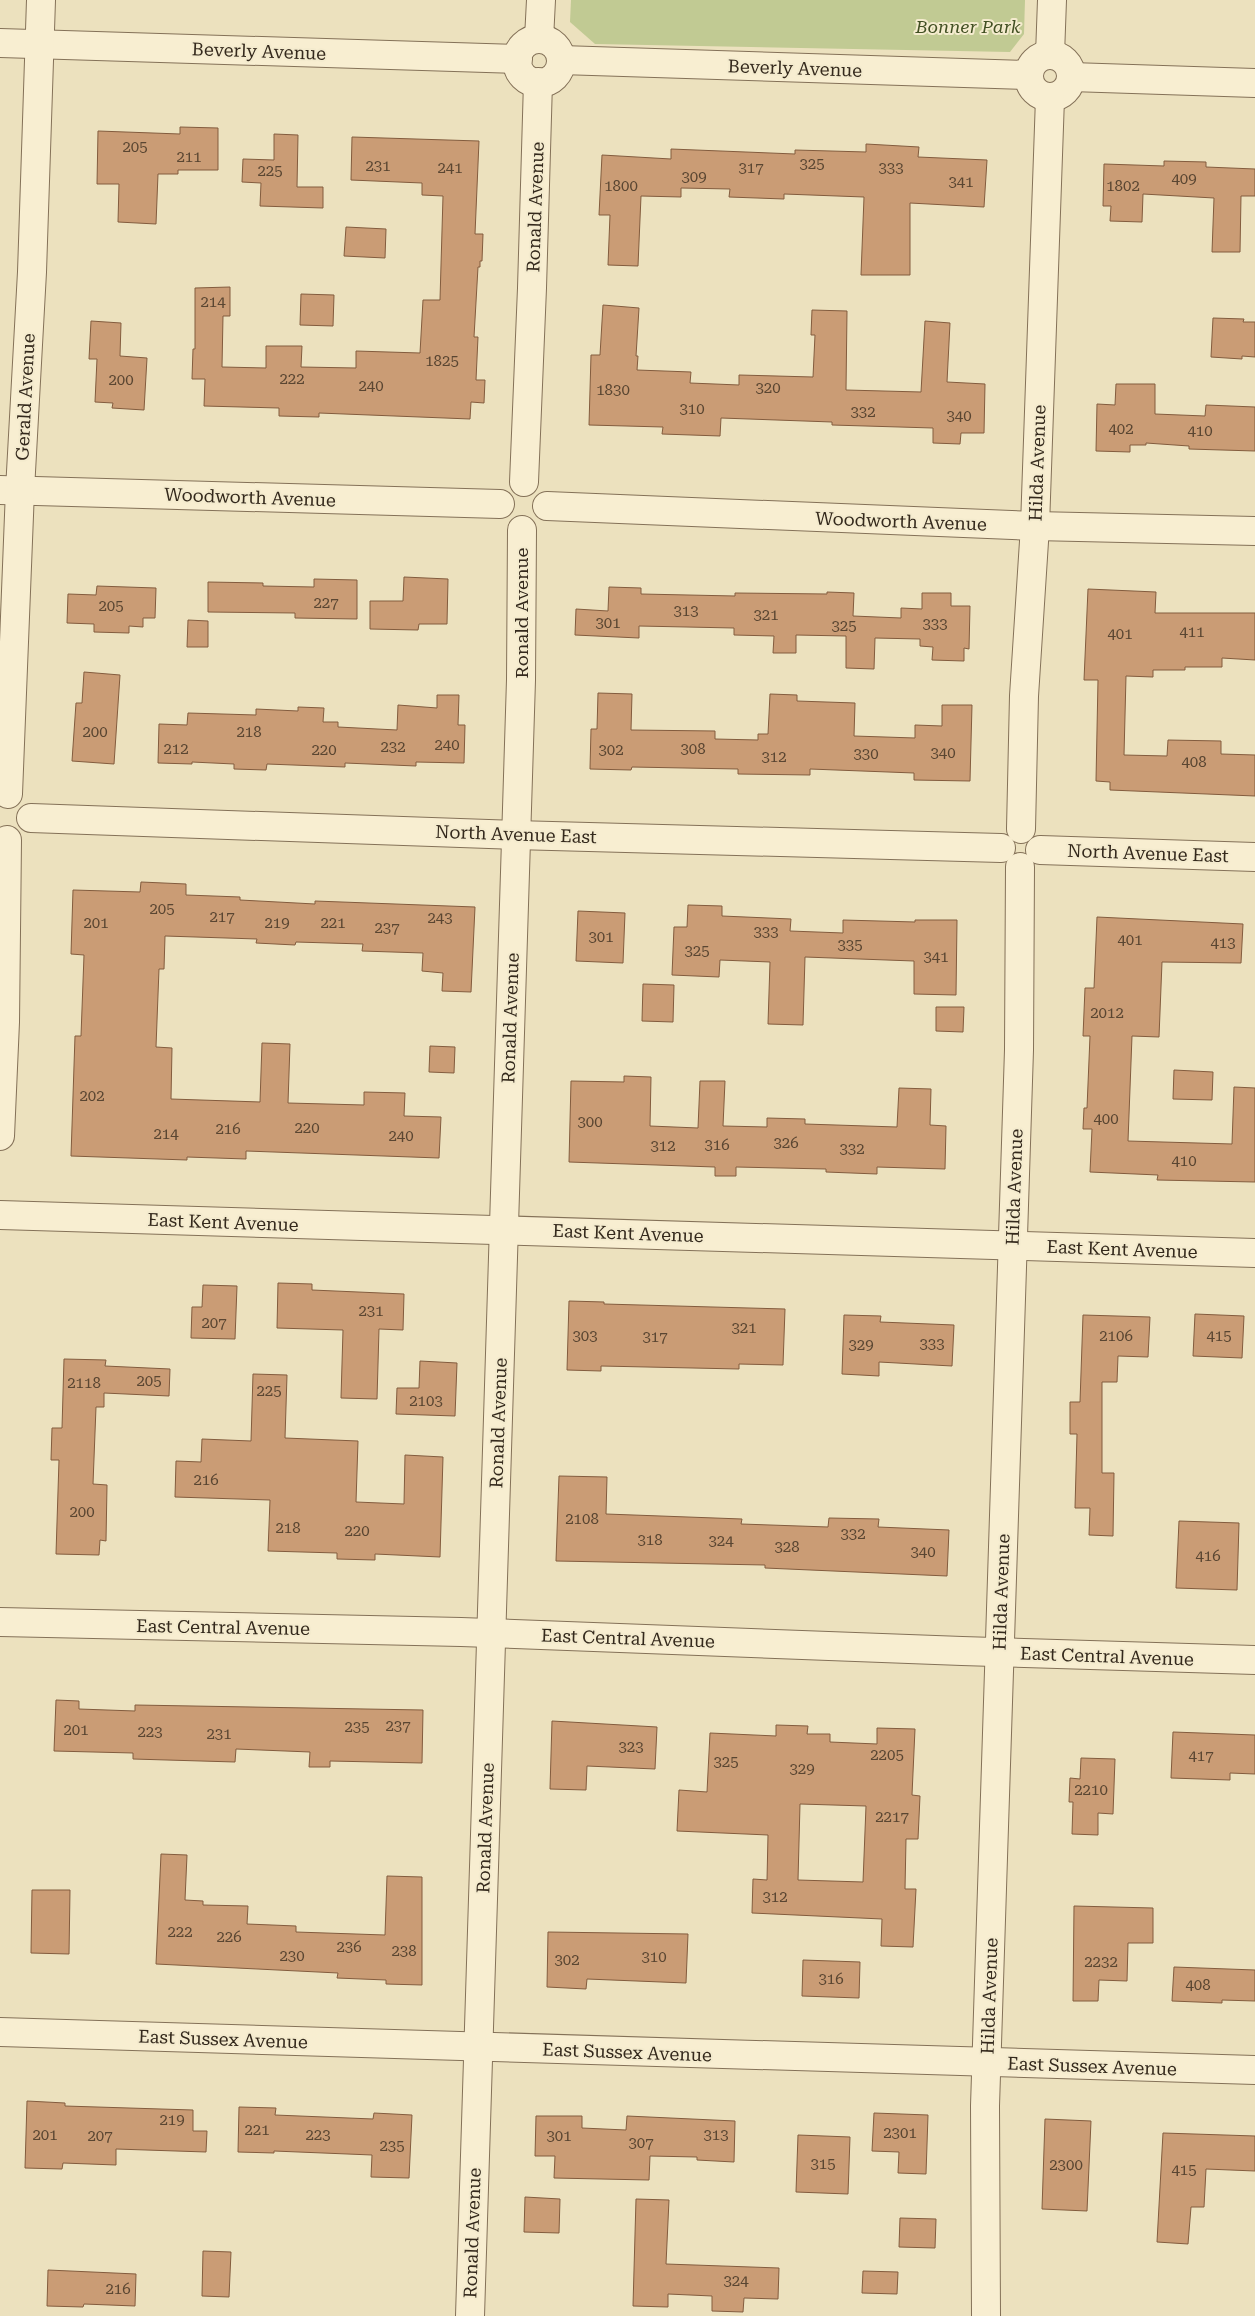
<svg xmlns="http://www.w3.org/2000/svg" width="1255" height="2316" font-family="'Roboto Serif',serif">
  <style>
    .green { fill: #c1ca93 }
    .building { fill: #ca9c75; stroke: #835c3e; fill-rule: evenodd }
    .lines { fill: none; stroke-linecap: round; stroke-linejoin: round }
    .minor-casing { stroke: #847158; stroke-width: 30 }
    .minor { stroke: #f8eed1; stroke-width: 28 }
    .labels { text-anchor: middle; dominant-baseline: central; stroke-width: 4; stroke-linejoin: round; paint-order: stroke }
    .number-label { font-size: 15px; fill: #5a4632 }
    .park-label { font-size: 18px; font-style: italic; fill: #425023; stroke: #f4ebce }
    .street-label { font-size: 18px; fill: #34291c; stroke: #f4ebce }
  </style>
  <rect width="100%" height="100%" fill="#ece1be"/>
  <!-- green -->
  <polygon class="green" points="571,0 1025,0 1024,34 1010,52 595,44 570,22"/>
  <!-- building -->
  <g class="building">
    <polygon points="180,127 218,128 218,170 178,170 178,174 158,174 156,224 118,222 119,184 97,184 98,131 180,134"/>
    <polygon points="274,134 298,135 297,187 323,187 323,208 260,206 261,183 242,182 243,159 274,160"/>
    <polygon points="352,137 479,141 475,234 483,234 482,261 480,261 480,267 478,267 474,337 478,337 476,380 485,380 484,403 471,402 470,419 319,413 319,417 279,416 279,408 204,406 205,379 192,379 193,349 195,349 195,288 230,287 230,316 223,316 222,367 266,368 266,346 302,346 301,367 356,368 356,351 420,353 423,300 440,300 443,196 422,195 422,183 351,180"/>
    <polygon points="866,144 919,147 918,157 987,160 984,207 910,203 910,275 861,275 864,197 784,194 784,199 729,197 730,189 681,188 681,197 641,196 638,266 608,265 610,215 599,215 602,155 671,159 671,149 795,154 795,150 866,152"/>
    <polygon points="1164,161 1206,162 1206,167 1255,169 1255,196 1241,196 1240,252 1212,252 1214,198 1143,194 1142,222 1110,221 1111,206 1103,206 1104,164 1164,166"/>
    <polygon points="346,227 386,229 385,258 344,256"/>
    <polygon points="301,294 334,295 333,326 300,325"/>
    <polygon points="603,305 639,308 636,356 638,356 637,370 691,372 690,383 739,385 739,375 813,377 815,335 811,335 812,310 847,311 846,390 921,392 925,321 950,323 947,382 985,384 984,433 961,433 960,444 933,443 933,428 832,425 832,422 721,418 720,436 662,434 663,427 589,425 591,355 600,355"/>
    <polygon points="1213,318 1244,319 1243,322 1255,322 1255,357 1242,356 1242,359 1211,357"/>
    <polygon points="91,321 121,323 120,356 147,358 144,410 112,408 113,403 95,402 97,359 89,359"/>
    <polygon points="1116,384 1155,384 1155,414 1205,416 1206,405 1255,407 1255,451 1189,449 1189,446 1146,443 1146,445 1130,445 1130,452 1096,451 1097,404 1115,405"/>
    <polygon points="404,577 448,579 447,624 419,624 418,630 370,629 370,601 403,601"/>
    <polygon points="314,579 357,580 357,619 295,618 295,613 208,612 208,582 263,583 263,586 314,587"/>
    <polygon points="97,586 156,588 155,618 143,618 143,627 129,626 129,633 94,632 94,624 67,623 68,594 96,595"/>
    <polygon points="609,587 641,588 641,594 735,596 735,593 827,594 827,592 854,593 853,616 901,618 901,608 922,609 922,593 951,593 951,606 970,606 969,649 964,648 964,661 932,660 933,647 920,646 920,639 875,638 874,669 846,668 846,636 796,635 796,653 773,653 774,636 734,635 734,628 639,626 639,638 575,635 576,609 608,611"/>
    <polygon points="1088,589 1156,592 1155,613 1255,613 1255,660 1222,658 1222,667 1185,667 1185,670 1153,670 1153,677 1126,676 1124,755 1167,756 1168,740 1221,741 1221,754 1255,755 1255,796 1110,790 1110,782 1096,781 1098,680 1084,680"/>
    <polygon points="188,620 208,621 208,647 187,647"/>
    <polygon points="84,672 120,675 114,764 72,761 76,703 82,703"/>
    <polygon points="598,693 632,694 631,730 715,731 715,739 758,740 758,734 768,734 770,694 797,695 797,701 855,703 854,736 915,738 915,725 942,726 942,705 972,705 970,781 914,780 914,773 810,769 810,775 738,774 738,769 632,767 631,770 590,769 591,729 597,729"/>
    <polygon points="437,695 459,695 458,725 465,725 464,763 416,762 416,766 345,763 345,767 267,764 266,770 234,769 234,764 192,762 192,764 158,763 159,724 187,725 188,713 256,715 256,709 298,711 298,707 324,708 323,722 338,722 338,727 397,730 398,705 437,708"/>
    <polygon points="141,882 186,884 186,895 240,897 240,900 315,904 315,901 475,907 471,992 442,991 443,973 422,971 423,953 362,951 363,944 296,942 295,945 256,943 257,939 165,936 164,969 159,969 156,1047 172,1048 171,1099 260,1102 262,1043 290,1044 288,1103 364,1105 364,1092 405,1093 404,1116 441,1117 439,1158 246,1151 246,1159 187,1157 187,1160 71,1156 75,1036 81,1036 84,955 71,954 73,890 140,892"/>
    <polygon points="688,905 722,906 722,916 791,919 790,931 843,933 843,920 915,922 915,920 957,920 956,995 914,994 914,961 805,957 803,1025 768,1024 770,962 720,960 719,977 672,975 674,927 687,927"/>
    <polygon points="578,911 625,913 623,963 576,961"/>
    <polygon points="1097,917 1243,924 1241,963 1162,962 1159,1037 1132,1036 1128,1141 1232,1144 1234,1087 1255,1088 1255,1182 1157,1180 1158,1175 1090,1172 1092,1129 1083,1129 1084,1108 1087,1108 1090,1036 1083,1036 1085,988 1094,988"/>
    <polygon points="643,984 674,985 673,1022 642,1021"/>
    <polygon points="936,1007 964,1007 963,1032 936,1031"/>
    <polygon points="430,1046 455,1047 454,1073 429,1072"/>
    <polygon points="1174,1070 1213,1072 1212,1100 1173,1099"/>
    <polygon points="624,1076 651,1077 650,1126 698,1128 700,1081 725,1081 723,1126 767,1127 767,1118 805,1119 805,1124 897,1127 899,1088 931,1089 930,1125 946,1126 945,1169 877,1167 877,1174 826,1172 826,1169 736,1167 736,1176 715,1176 715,1167 569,1162 571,1081 624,1082"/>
    <polygon points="278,1283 312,1284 312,1290 404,1294 403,1330 379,1329 377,1399 341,1398 343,1330 277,1328"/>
    <polygon points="203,1285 237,1286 235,1339 191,1338 192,1307 202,1307"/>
    <polygon points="569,1301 604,1302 604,1304 785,1309 783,1365 739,1364 739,1369 601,1366 601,1371 567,1370"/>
    <polygon points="1195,1314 1244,1316 1242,1358 1193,1356"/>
    <polygon points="844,1315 881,1316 880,1322 954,1325 952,1366 879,1362 879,1376 842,1374"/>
    <polygon points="1083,1315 1150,1317 1148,1357 1118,1356 1117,1382 1102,1382 1102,1473 1114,1473 1113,1536 1089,1535 1090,1508 1075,1508 1077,1434 1070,1434 1070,1402 1080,1402"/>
    <polygon points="64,1359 106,1360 105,1366 170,1369 169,1396 104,1393 104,1407 96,1407 93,1484 107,1485 106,1541 100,1540 99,1555 56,1554 59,1460 51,1460 52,1428 62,1428"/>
    <polygon points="420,1361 457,1363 455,1416 396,1414 397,1388 419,1388"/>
    <polygon points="253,1374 287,1375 285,1438 358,1441 356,1502 404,1504 405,1455 443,1457 440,1557 375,1554 375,1560 337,1559 337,1553 268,1551 270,1500 175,1497 176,1461 201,1462 202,1439 251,1441"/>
    <polygon points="559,1476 607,1477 606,1514 742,1519 741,1524 828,1527 829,1518 879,1519 878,1527 949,1530 947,1576 765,1568 765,1565 556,1561"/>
    <polygon points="1179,1521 1239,1523 1237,1590 1176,1588"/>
    <polygon points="56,1700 79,1701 79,1709 135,1711 135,1705 423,1710 422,1763 330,1761 330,1767 309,1767 310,1752 236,1749 235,1762 133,1759 133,1753 54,1751"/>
    <polygon points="552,1721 657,1727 655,1769 587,1766 586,1790 550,1789"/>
    <path d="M776 1725 808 1726 807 1734H830V1742L877 1744V1728L915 1729 912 1795 920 1796 918 1839H906L905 1889H916L913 1947 881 1946 882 1919 752 1913 753 1879 767 1880 768 1835 677 1831 679 1790 707 1792 710 1733 776 1736ZM800 1804 866 1806 863 1882 798 1880Z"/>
    <polygon points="1173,1732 1255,1735 1255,1774 1230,1773 1230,1780 1171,1778"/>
    <polygon points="1081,1758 1115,1759 1113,1814 1098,1813 1098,1835 1072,1834 1073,1802 1069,1802 1070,1778 1080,1779"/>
    <polygon points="161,1854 187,1855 185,1900 203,1901 203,1905 248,1906 247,1924 296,1926 296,1932 385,1935 387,1876 422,1877 422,1985 386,1984 386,1980 337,1978 338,1973 156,1964"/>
    <polygon points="32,1890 70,1890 69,1954 31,1953"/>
    <polygon points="1074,1906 1153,1908 1153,1943 1128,1943 1127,1981 1099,1980 1098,2001 1073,2001"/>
    <polygon points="548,1932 688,1934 686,1983 587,1979 586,1989 547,1987"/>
    <polygon points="803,1960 860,1962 859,1998 802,1996"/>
    <polygon points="1174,1967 1255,1970 1255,2001 1222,2000 1222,2003 1172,2001"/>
    <polygon points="27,2101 65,2103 65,2106 193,2110 193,2131 207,2131 206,2152 116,2149 116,2165 63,2163 62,2169 25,2168"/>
    <polygon points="239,2107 276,2108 275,2115 373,2119 374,2113 412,2115 409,2178 371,2177 372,2155 274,2151 274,2153 238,2152"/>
    <polygon points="874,2113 928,2115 926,2174 898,2173 899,2152 872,2151"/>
    <polygon points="536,2116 582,2116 582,2128 626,2130 627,2116 735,2121 734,2162 697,2160 697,2157 650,2156 649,2180 554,2178 555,2156 535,2156"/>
    <polygon points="1045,2119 1091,2121 1087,2211 1042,2209"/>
    <polygon points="1163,2133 1255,2136 1255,2171 1206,2169 1204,2207 1191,2207 1188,2244 1157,2242"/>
    <polygon points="798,2135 850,2137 848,2194 796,2192"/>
    <polygon points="525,2197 560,2199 559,2233 524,2232"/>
    <polygon points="636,2199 669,2200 666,2264 779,2268 778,2299 744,2298 743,2312 712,2311 712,2296 668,2294 668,2307 633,2306"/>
    <polygon points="900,2218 936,2219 935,2248 899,2247"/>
    <polygon points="203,2251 231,2252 229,2297 202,2296"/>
    <polygon points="48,2270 136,2274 135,2306 84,2304 83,2307 47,2306"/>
    <polygon points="863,2271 898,2272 897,2294 862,2293"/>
  </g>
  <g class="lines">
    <defs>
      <g id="minor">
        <polyline points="539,39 541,0"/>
        <circle cx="539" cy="61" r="22"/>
        <polyline points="0,43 518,59"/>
        <circle cx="1050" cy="76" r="21"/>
        <polyline points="1050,55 1052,0"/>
        <polyline points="561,60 1029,75"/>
        <polyline points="1071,77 1255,83"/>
        <polyline points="524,482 532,288 538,82"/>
        <polyline points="0,490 500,504"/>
        <polyline points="547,506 1035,526 1255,531"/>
        <polyline points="8,794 20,490 32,272 41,0"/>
        <polyline points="31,818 515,835 1001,848"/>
        <polyline points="1021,829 1024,696 1035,526 1050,98"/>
        <polyline points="1040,850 1255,857"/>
        <polyline points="0,1136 5,1022 7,840"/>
        <polyline points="0,1215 1255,1253"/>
        <polyline points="0,1622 461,1632 962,1651 1255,1660"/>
        <polyline points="0,2032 1255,2070"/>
        <polyline points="470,2316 521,680 522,530"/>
        <polyline points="986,2316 985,2106 1019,1050 1020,867"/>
      </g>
    </defs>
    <!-- minor casing -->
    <use href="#minor" class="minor-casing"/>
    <!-- minor -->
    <use href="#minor" class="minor"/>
  </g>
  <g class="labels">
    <!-- number labels -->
    <g class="number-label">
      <text x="135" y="147">205</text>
      <text x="189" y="157">211</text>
      <text x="812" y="164">325</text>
      <text x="378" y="166">231</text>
      <text x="450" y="168">241</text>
      <text x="751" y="168">317</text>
      <text x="891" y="168">333</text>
      <text x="270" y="171">225</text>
      <text x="694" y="177">309</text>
      <text x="1184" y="179">409</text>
      <text x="961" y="182">341</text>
      <text x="621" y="186">1800</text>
      <text x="1123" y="186">1802</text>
      <text x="213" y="302">214</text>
      <text x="442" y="361">1825</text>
      <text x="292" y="379">222</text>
      <text x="121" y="380">200</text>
      <text x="371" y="386">240</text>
      <text x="768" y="388">320</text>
      <text x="613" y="390">1830</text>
      <text x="692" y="409">310</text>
      <text x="863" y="412">332</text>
      <text x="959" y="416">340</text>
      <text x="1121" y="429">402</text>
      <text x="1200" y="431">410</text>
      <text x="326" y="603">227</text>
      <text x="111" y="606">205</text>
      <text x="686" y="611">313</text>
      <text x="766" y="615">321</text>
      <text x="608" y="623">301</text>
      <text x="935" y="624">333</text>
      <text x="844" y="626">325</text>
      <text x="1192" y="632">411</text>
      <text x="1120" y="634">401</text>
      <text x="95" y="732">200</text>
      <text x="249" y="732">218</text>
      <text x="447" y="745">240</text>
      <text x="393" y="747">232</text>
      <text x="176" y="749">212</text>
      <text x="693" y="749">308</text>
      <text x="324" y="750">220</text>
      <text x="611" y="750">302</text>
      <text x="943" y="753">340</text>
      <text x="866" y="754">330</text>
      <text x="774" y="757">312</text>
      <text x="1194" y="762">408</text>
      <text x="162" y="909">205</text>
      <text x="222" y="917">217</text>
      <text x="440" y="918">243</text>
      <text x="96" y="923">201</text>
      <text x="277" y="923">219</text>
      <text x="333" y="923">221</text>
      <text x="387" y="928">237</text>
      <text x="766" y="932">333</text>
      <text x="601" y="937">301</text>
      <text x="1130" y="940">401</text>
      <text x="1223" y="943">413</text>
      <text x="850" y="945">335</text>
      <text x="697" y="951">325</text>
      <text x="936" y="957">341</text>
      <text x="1107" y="1013">2012</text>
      <text x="92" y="1096">202</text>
      <text x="1106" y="1119">400</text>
      <text x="590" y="1122">300</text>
      <text x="307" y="1128">220</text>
      <text x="228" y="1129">216</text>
      <text x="166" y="1134">214</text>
      <text x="401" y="1136">240</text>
      <text x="786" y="1143">326</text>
      <text x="717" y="1145">316</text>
      <text x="663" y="1146">312</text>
      <text x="852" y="1149">332</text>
      <text x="1184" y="1161">410</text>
      <text x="371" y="1311">231</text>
      <text x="214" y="1323">207</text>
      <text x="744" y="1328">321</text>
      <text x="585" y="1336">303</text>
      <text x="1116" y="1336">2106</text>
      <text x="1219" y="1336">415</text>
      <text x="655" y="1337">317</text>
      <text x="932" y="1344">333</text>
      <text x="861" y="1345">329</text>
      <text x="149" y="1381">205</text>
      <text x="84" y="1383">2118</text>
      <text x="269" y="1391">225</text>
      <text x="426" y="1401">2103</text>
      <text x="206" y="1480">216</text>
      <text x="82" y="1512">200</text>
      <text x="582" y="1519">2108</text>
      <text x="288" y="1528">218</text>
      <text x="357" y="1531">220</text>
      <text x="853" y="1534">332</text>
      <text x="650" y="1540">318</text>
      <text x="721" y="1541">324</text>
      <text x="787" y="1547">328</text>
      <text x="923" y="1552">340</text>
      <text x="1208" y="1556">416</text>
      <text x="398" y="1726">237</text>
      <text x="357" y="1727">235</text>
      <text x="76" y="1730">201</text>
      <text x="150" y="1732">223</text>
      <text x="219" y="1734">231</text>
      <text x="631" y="1747">323</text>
      <text x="887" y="1755">2205</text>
      <text x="1201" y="1756">417</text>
      <text x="726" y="1762">325</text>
      <text x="802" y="1769">329</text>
      <text x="1091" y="1790">2210</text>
      <text x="892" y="1817">2217</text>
      <text x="775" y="1897">312</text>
      <text x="180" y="1932">222</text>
      <text x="229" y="1937">226</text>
      <text x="349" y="1947">236</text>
      <text x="404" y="1951">238</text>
      <text x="292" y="1956">230</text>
      <text x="654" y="1957">310</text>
      <text x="567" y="1960">302</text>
      <text x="1101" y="1962">2232</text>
      <text x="831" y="1979">316</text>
      <text x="1198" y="1985">408</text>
      <text x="172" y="2120">219</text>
      <text x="257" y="2130">221</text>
      <text x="900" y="2133">2301</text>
      <text x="45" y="2135">201</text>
      <text x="318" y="2135">223</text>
      <text x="716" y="2135">313</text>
      <text x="100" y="2136">207</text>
      <text x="559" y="2136">301</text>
      <text x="641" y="2143">307</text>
      <text x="392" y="2146">235</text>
      <text x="823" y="2164">315</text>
      <text x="1066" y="2165">2300</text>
      <text x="1184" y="2170">415</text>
      <text x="736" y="2281">324</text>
      <text x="118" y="2289">216</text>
    </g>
    <!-- park labels -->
    <g class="park-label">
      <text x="968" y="26">Bonner Park</text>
    </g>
    <!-- street labels -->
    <g class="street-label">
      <text transform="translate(259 51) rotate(2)">Beverly Avenue</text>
      <text transform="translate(795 68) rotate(2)">Beverly Avenue</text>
      <text transform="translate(535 207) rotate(-88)">Ronald Avenue</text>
      <text transform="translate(25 397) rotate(-87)">Gerald Avenue</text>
      <text transform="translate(1037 463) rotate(-88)">Hilda Avenue</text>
      <text transform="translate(250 497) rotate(2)">Woodworth Avenue</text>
      <text transform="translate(901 521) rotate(2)">Woodworth Avenue</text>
      <text transform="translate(521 613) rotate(-90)">Ronald Avenue</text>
      <text transform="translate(516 834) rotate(2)">North Avenue East</text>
      <text transform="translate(1148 853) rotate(2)">North Avenue East</text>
      <text transform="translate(510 1018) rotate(-88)">Ronald Avenue</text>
      <text transform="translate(1014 1187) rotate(-88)">Hilda Avenue</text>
      <text transform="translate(223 1222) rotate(2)">East Kent Avenue</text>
      <text transform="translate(628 1233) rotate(2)">East Kent Avenue</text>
      <text transform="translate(1122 1249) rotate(2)">East Kent Avenue</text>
      <text transform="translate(498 1423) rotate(-88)">Ronald Avenue</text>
      <text transform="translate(1001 1592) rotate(-88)">Hilda Avenue</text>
      <text transform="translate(223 1627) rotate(1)">East Central Avenue</text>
      <text transform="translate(628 1638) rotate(2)">East Central Avenue</text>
      <text transform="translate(1107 1656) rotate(2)">East Central Avenue</text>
      <text transform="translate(485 1828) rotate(-88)">Ronald Avenue</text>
      <text transform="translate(989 1996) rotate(-88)">Hilda Avenue</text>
      <text transform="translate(223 2039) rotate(2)">East Sussex Avenue</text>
      <text transform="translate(627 2052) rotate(2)">East Sussex Avenue</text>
      <text transform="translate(1092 2066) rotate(2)">East Sussex Avenue</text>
      <text transform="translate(472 2233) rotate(-88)">Ronald Avenue</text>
    </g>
  </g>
</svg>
